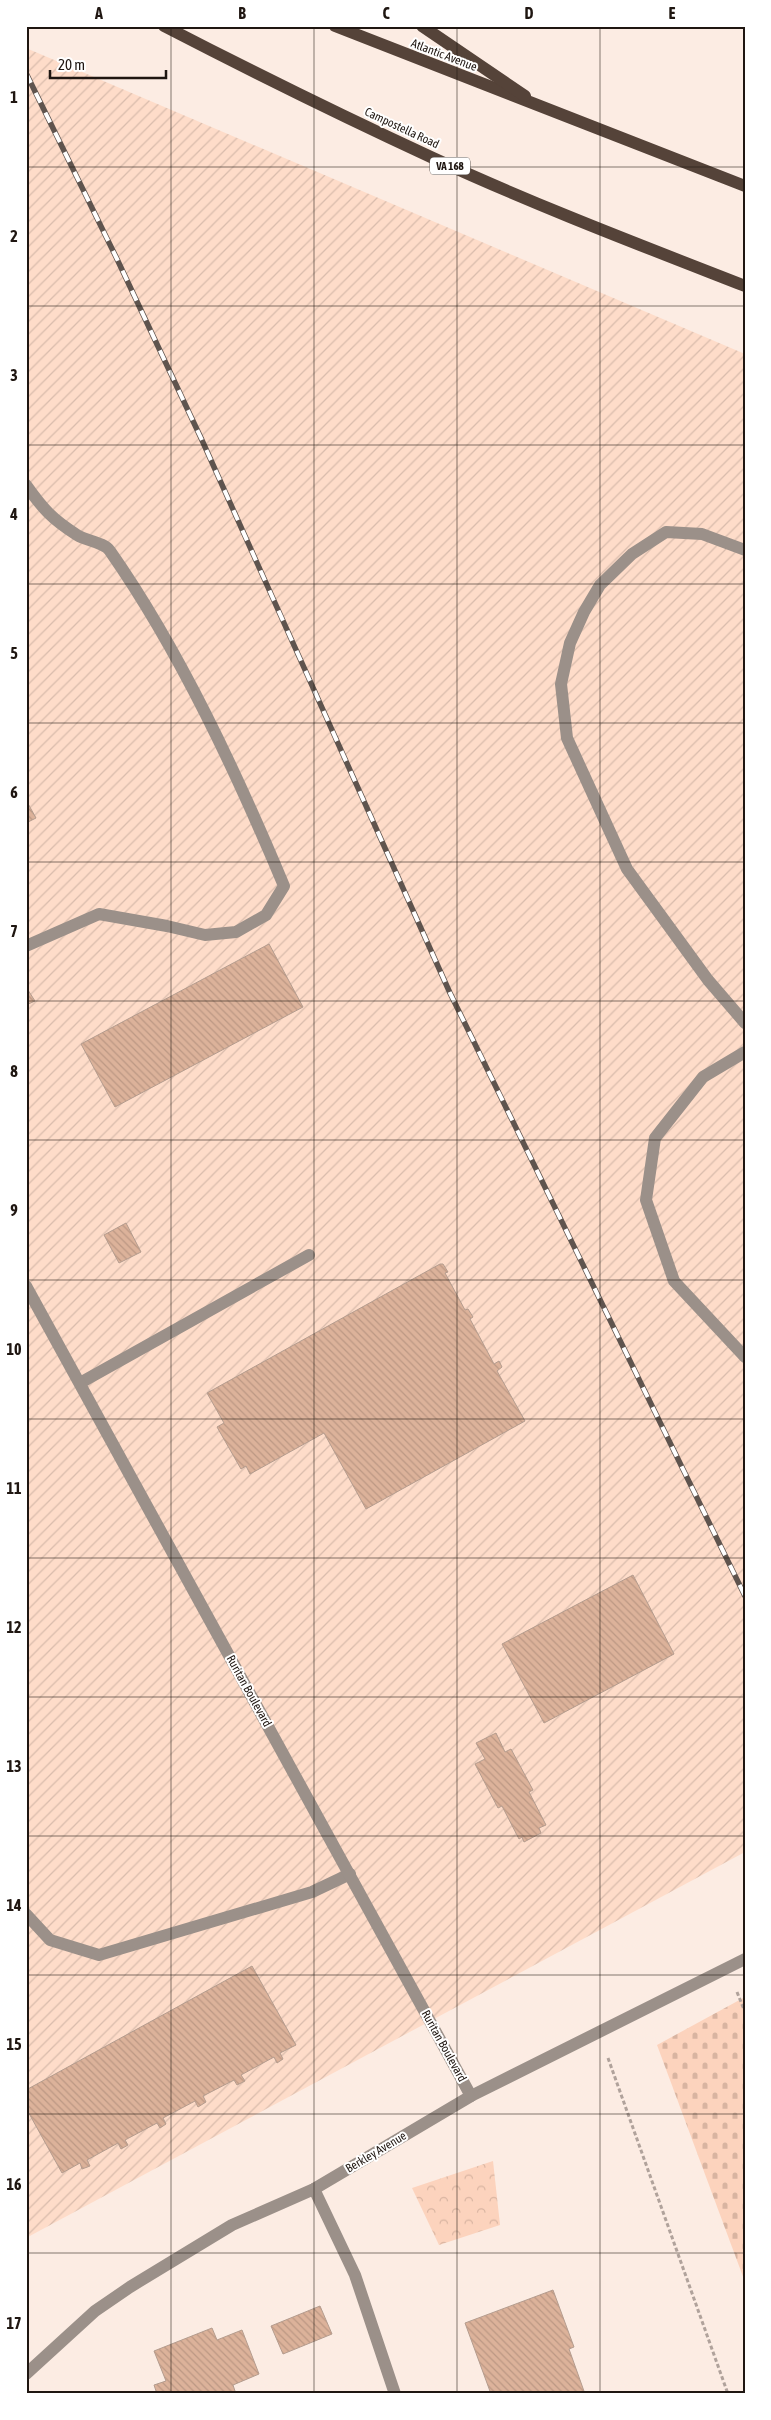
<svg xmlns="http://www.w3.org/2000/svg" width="771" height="2420" font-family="'Asap Condensed',sans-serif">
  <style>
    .industrial { fill: url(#industrial-furrows) }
    .forest { fill: url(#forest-crowns) }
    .cemetery { fill: url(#cemetery-stones) }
    .building { fill: url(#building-back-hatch); stroke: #b49c8e }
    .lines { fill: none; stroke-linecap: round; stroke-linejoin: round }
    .path { stroke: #b0a29b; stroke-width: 3; stroke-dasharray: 4 2.5; stroke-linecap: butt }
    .service { stroke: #9b9089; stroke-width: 12 }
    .minor { stroke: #9b9089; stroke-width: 12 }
    .tertiary { stroke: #9b9089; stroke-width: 12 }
    .primary { stroke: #554339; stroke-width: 12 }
    .rail-casing { stroke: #5f544e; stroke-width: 5.5 }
    .rail { stroke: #fff; stroke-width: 4; stroke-dasharray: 11; stroke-linecap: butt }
    .grid { fill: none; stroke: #1f1611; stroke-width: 1; stroke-opacity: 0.55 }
    .labels { text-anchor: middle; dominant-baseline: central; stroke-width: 4; stroke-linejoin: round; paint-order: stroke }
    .shield { fill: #fff; stroke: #625c58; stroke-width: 1 }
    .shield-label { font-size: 11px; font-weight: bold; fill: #1f1611 }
    .street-label { font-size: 12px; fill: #1f1611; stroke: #fff }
    .neatline { fill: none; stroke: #1f1611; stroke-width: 2 }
    .grid-label { font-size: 16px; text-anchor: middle; font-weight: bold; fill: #1f1611 }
  </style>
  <defs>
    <pattern id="industrial-furrows" width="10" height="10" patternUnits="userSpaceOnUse" patternTransform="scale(1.25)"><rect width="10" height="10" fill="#fedcc9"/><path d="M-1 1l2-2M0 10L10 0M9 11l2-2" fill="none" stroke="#d9bcac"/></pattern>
    <pattern id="forest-crowns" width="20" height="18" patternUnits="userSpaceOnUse" patternTransform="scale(1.25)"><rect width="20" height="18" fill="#fcd3bd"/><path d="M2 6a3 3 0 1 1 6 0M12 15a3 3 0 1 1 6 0" fill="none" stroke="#d8b4a1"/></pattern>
    <pattern id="cemetery-stones" width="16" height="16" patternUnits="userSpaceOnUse" patternTransform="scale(1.25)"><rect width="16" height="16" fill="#fcd3bd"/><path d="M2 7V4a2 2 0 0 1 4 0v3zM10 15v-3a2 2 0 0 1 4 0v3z" fill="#d8b4a1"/></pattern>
    <pattern id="building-back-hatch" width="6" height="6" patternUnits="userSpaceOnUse" patternTransform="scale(1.25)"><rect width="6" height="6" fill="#dcb29a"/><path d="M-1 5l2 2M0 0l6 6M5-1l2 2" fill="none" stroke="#bc9884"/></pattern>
  </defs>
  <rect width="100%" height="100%" fill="#fcece3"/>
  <!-- industrial -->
  <polygon class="industrial" points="26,48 745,354 745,1852 26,2238"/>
  <!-- forest -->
  <polygon class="forest" points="493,2161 500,2225 439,2245 412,2188"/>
  <!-- cemetery -->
  <polygon class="cemetery" points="745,1997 745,2282 657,2045"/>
  <!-- building -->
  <g class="building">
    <polygon points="26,800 36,818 26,823"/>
    <polygon points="269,944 303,1007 115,1107 81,1044"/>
    <polygon points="26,987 35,1001 26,1005"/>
    <polygon points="126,1223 141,1252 119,1263 104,1235"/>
    <polygon points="440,1264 443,1264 448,1272 445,1273 465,1310 468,1309 473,1317 470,1319 494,1364 499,1361 502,1367 497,1371 525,1421 366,1509 324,1433 250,1474 246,1466 241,1469 217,1427 224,1423 207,1393"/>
    <polygon points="633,1575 674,1654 544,1723 502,1644"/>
    <polygon points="496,1733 505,1752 511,1749 533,1790 529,1792 546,1825 539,1828 541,1833 524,1842 522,1837 519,1839 502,1806 498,1808 475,1764 485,1759 476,1743"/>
    <polygon points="252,1966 296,2045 280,2053 283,2059 277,2063 274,2057 241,2075 245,2081 237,2085 234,2080 203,2096 206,2102 198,2107 195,2101 163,2118 166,2124 160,2128 157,2123 125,2140 128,2145 121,2149 118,2143 87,2160 90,2166 82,2169 80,2163 62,2173 26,2108 26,2090"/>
    <polygon points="553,2290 574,2347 569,2349 585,2394 491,2394 465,2323"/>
    <polygon points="320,2306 332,2334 283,2354 271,2326"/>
    <polygon points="212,2328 217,2340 242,2330 259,2374 233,2385 236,2394 157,2394 154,2385 166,2381 154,2351"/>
  </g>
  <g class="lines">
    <!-- path -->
    <g class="path">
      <polyline points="737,1992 745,2012"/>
      <polyline points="608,2058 728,2394"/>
    </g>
    <!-- service -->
    <g class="service">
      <path d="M26 485C43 509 52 519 77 535 86 541 104 542 110 551 180 651 237 774 284 886L266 915 236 932 205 935 167 926 99 914 26 946"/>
      <polyline points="745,550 702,534 666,532 632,554 600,585 584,612 570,643 561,684 567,738 627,869 708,980 745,1023"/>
      <polyline points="745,1052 703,1077 655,1138 646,1200 674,1281 745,1357"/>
      <polyline points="80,1383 309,1255"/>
      <polyline points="26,1914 50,1940 99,1955 312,1892 350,1874"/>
      <polyline points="314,2189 355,2275 395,2394"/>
    </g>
    <!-- minor -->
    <polyline class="minor" points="26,1286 471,2096"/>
    <!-- tertiary -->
    <polyline class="tertiary" points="26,2374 95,2311 130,2287 232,2225 314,2189 471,2096 745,1959"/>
    <!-- primary -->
    <g class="primary">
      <path d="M164 26C253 72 342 116 433 158 535 205 640 245 745 286"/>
      <polyline points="335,26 745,186"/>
      <polyline points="422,26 525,96"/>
    </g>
    <defs>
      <polyline id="rail" points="26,73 117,259 201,438 450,993 745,1596"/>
    </defs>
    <!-- rail casing -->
    <use href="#rail" class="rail-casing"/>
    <!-- rail -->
    <use href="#rail" class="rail"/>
  </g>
  <!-- grid -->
  <path class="grid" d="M171 26V2394M314 26V2394M457 26V2394M600 26V2394M26 167H745M26 306H745M26 445H745M26 584H745M26 723H745M26 862H745M26 1001H745M26 1140H745M26 1280H745M26 1419H745M26 1558H745M26 1697H745M26 1836H745M26 1975H745M26 2114H745M26 2253H745"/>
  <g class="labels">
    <!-- shield labels -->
    <rect class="shield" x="430" y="157.5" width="40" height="17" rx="4"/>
    <g class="shield-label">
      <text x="450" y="166">VA 168</text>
    </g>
    <!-- street labels -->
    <g class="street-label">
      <text transform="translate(444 55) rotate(21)">Atlantic Avenue</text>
      <text transform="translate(402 128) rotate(25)">Campostella Road</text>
      <text transform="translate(249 1691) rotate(61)">Ruritan Boulevard</text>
      <text transform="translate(444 2046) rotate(61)">Ruritan Boulevard</text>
      <text transform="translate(376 2152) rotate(-31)">Berkley Avenue</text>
    </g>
  </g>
  <!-- border -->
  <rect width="771" height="2420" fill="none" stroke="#ffffff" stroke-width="55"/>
  <!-- scale -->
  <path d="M50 70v8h116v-8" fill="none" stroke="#1f1611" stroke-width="2.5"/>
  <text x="58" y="70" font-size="15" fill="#1f1611" stroke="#ffffff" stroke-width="4" paint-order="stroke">20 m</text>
  <rect x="28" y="28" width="716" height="2364" class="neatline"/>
  <g class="grid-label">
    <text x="99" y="19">A</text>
    <text x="242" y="19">B</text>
    <text x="386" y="19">C</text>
    <text x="529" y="19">D</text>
    <text x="672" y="19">E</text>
    <text x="14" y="103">1</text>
    <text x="14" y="242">2</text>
    <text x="14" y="381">3</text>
    <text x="14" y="520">4</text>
    <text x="14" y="659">5</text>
    <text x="14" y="798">6</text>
    <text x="14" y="937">7</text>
    <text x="14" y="1077">8</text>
    <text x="14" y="1216">9</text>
    <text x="14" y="1355">10</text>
    <text x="14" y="1494">11</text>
    <text x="14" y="1633">12</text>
    <text x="14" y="1772">13</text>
    <text x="14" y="1911">14</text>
    <text x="14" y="2050">15</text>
    <text x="14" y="2190">16</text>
    <text x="14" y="2329">17</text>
  </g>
</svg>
